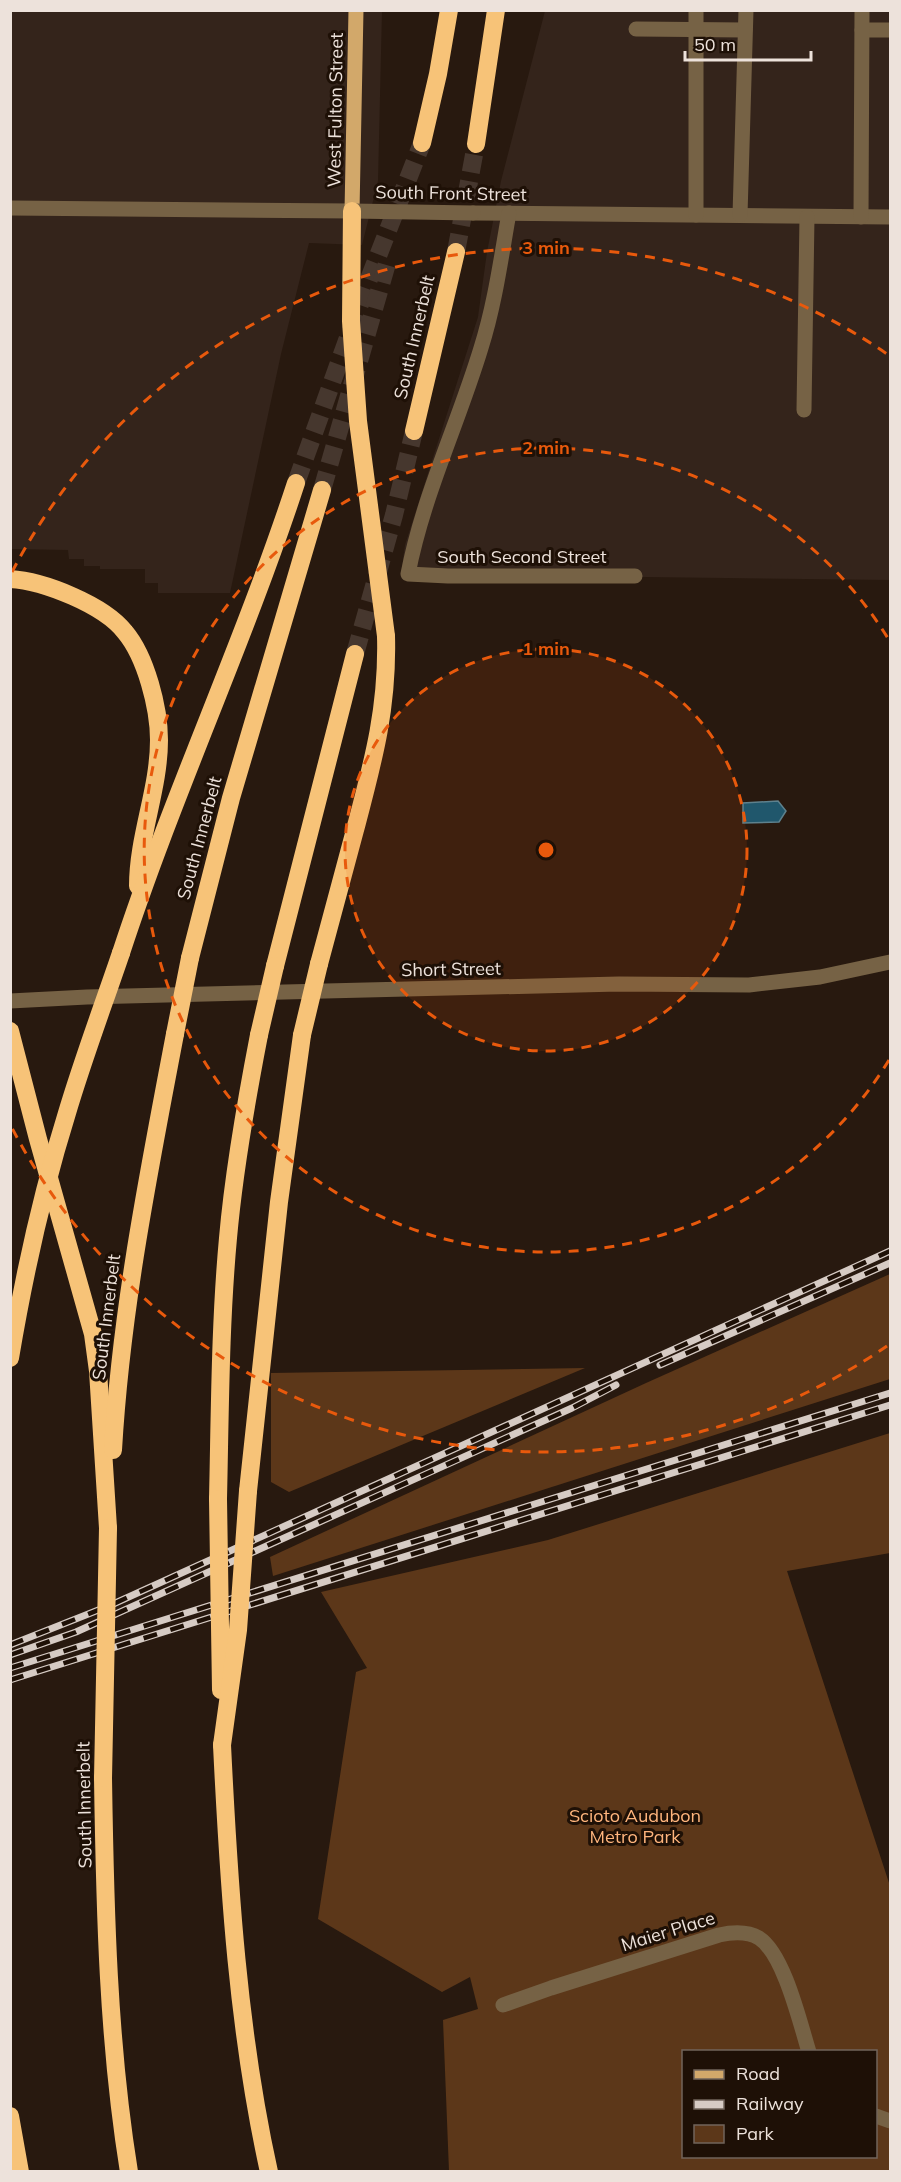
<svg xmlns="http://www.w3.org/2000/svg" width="901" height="2182" font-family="Mulish,sans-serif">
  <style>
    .commercial { fill: #34241b }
    .green { fill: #5c3719; fill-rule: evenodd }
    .water { fill: #20576c; stroke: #5e818d; stroke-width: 1.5 }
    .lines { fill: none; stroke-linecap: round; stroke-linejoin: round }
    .highway-tunnel { stroke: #46372e; stroke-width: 18; stroke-dasharray: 18 9; stroke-linecap: butt }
    .minor { stroke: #766245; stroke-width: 15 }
    .major { stroke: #d2a86a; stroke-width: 15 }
    .highway { stroke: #f7c378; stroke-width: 18 }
    .rail-casing { stroke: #d6cbc4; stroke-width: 7 }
    .rail { stroke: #1e1006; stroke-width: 4.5; stroke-dasharray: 14; stroke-linecap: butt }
    .minor-bridge { stroke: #766245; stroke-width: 15 }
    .highway-bridge { stroke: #f7c378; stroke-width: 18 }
    .ring { fill: none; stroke: #e8590c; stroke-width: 3; stroke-dasharray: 10 8 }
    .labels { text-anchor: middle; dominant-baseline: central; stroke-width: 6; stroke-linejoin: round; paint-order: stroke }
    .street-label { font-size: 18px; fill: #ede2db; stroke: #1e1006 }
    .park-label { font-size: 18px; fill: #ffb57d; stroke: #1e1006 }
    .centre { fill: #e8590c; stroke: #1e1006; stroke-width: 3 }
    .ring-label { font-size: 18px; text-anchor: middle; font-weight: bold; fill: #e8590c; stroke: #1e1006; stroke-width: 6; stroke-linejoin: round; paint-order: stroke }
  </style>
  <rect width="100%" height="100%" fill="#28190f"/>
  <!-- commercial -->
  <g class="commercial">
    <polygon points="11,11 382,11 378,181 362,245 309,243 281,354 230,593 158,593 158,583 145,583 145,569 100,569 100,566 84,566 84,559 69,559 68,550 11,549"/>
    <polygon points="545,11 890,11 890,580 401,574 405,545 478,317 487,252 501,181"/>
  </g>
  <!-- green -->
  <g class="green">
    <polygon points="890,1274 890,1379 273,1576 270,1557 646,1383"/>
    <polygon points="585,1368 289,1492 271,1482 271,1373"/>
    <path d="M890 1433V1553L787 1571 890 1886V2171H449L443 2020 478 2009 470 1977 442 1992 318 1919 356 1672 367 1668 321 1592 548 1540ZM684 2052H876V2156H684Z"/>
  </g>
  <!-- water -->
  <polygon class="water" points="778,801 786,811 779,822 743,823 743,803"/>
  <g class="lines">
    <!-- highway-tunnel -->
    <g class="highway-tunnel">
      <polyline points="456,252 476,144"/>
      <polyline points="296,483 369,279 422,143"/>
      <polyline points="322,490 388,260"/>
      <polyline points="355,654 394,515 414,431"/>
    </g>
    <!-- minor -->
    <g class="minor">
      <polyline points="636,29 745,30"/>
      <polyline points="862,30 890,30"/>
      <polyline points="10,208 352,211"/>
      <polyline points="473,213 890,217"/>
      <path d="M509 213C501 258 495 304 481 348 458 424 423 496 408 574L448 576H635"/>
      <polyline points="696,215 696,10"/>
      <polyline points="740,215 746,10"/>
      <polyline points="861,217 862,10"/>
      <polyline points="804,410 807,217"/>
      <polyline points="10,1001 87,997 366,990 619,984 749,985 820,977 890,962"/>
      <path d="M503 2005 551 1988 719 1935C733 1932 747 1931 759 1938 784 1954 800 2023 809 2052"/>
      <polyline points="876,2116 890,2121"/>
    </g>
    <!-- major -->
    <polyline class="major" points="352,211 356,10"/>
    <!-- highway -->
    <g class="highway">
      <polyline points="422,143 438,74 449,10"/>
      <polyline points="476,144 496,10"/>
      <polyline points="414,431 456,252"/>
      <path d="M10 579C44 581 104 605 125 632 146 657 159 708 159 740 159 790 138 836 138 886"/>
      <path d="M121 953C173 794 244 642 296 483"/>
      <polyline points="190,958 231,798 322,490"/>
      <path d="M319 964C331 919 343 875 355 830 373 762 388 708 386 636"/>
      <polyline points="275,966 355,654"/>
      <polyline points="10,1031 38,1139 93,1334 98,1371 108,1528"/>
      <path d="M113 1450C121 1310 149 1171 175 1034"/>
      <polyline points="248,1491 279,1202 302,1035"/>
      <path d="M218 1499C220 1412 220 1325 228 1238 234 1170 246 1102 259 1035"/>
      <path d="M222 1745C229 1888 238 2032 269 2172"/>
      <path d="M103 1778C105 1910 108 2042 129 2172"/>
      <polyline points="10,2116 20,2172"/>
    </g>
    <defs>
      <g id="rail">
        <polyline points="660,1365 890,1263"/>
        <polyline points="10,1645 111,1605 890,1251"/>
        <polyline points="10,1655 76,1632 572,1408 616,1385"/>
        <polyline points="10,1668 890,1393"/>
        <polyline points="10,1680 890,1405"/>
      </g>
    </defs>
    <!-- rail casing -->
    <use href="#rail" class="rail-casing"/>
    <!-- rail -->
    <use href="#rail" class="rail"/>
    <!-- minor-bridge -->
    <polyline class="minor-bridge" points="352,211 473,213"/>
    <!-- highway-bridge -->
    <g class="highway-bridge">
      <polyline points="352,211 351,321 358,421 386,636"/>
      <polyline points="175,1034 190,958"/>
      <polyline points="259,1035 275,966"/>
      <polyline points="302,1035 319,964"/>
      <path d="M10 1358C24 1275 42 1193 67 1113 83 1059 103 1006 121 953"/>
      <polyline points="218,1499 221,1690"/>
      <polyline points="222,1745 238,1630 248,1491"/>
      <polyline points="103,1778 108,1528"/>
    </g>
  </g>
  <!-- distance rings -->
  <circle cx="546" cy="850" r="201" fill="#e8590c" fill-opacity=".12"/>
  <g class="ring">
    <circle cx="546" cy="850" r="201"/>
    <path d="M889 1060A402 402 0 1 1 889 640"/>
    <path d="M887 1346A602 602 0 0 1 12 1128M12 572A602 602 0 0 1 887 354"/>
  </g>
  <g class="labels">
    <!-- street labels -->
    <g class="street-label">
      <text transform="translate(335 110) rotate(-89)">West Fulton Street</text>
      <text transform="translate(451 193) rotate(1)">South Front Street</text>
      <text transform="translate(414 337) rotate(-77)">South Innerbelt</text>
      <text x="522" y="556">South Second Street</text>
      <text transform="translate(199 838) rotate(-75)">South Innerbelt</text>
      <text transform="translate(451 969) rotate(-1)">Short Street</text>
      <text transform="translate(106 1317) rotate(-83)">South Innerbelt</text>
      <text transform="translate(84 1805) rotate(-91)">South Innerbelt</text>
      <text transform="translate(668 1931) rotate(-17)">Maier Place</text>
    </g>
    <!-- park labels -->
    <g class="park-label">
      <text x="635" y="1815">Scioto Audubon<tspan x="635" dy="21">Metro Park</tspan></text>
    </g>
  </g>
  <circle cx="546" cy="850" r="9" class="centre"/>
  <g class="ring-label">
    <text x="546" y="254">3 min</text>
    <text x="546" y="454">2 min</text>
    <text x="546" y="655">1 min</text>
  </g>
  <!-- border -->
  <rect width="901" height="2182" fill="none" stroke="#ede2db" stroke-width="24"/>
  <!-- legend -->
  <rect x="682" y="2050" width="195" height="108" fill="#1e1006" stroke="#71645b" stroke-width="1.5"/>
  <rect x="694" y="2070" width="30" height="9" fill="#d2a86a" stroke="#71645b" stroke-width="1.5"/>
  <text x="736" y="2080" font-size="18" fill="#ede2db">Road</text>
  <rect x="694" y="2100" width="30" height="9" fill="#d6cbc4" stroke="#71645b" stroke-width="1.5"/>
  <text x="736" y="2110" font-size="18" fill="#ede2db">Railway</text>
  <rect x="694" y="2125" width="30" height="18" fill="#5c3719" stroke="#71645b" stroke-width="1.5"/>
  <text x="736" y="2140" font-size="18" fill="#ede2db">Park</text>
  <!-- scale -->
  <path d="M685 51v9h126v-9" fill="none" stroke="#ede2db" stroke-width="3"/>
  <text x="694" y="51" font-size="18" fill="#ede2db" stroke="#1e1006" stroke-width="4.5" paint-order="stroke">50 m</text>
</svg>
